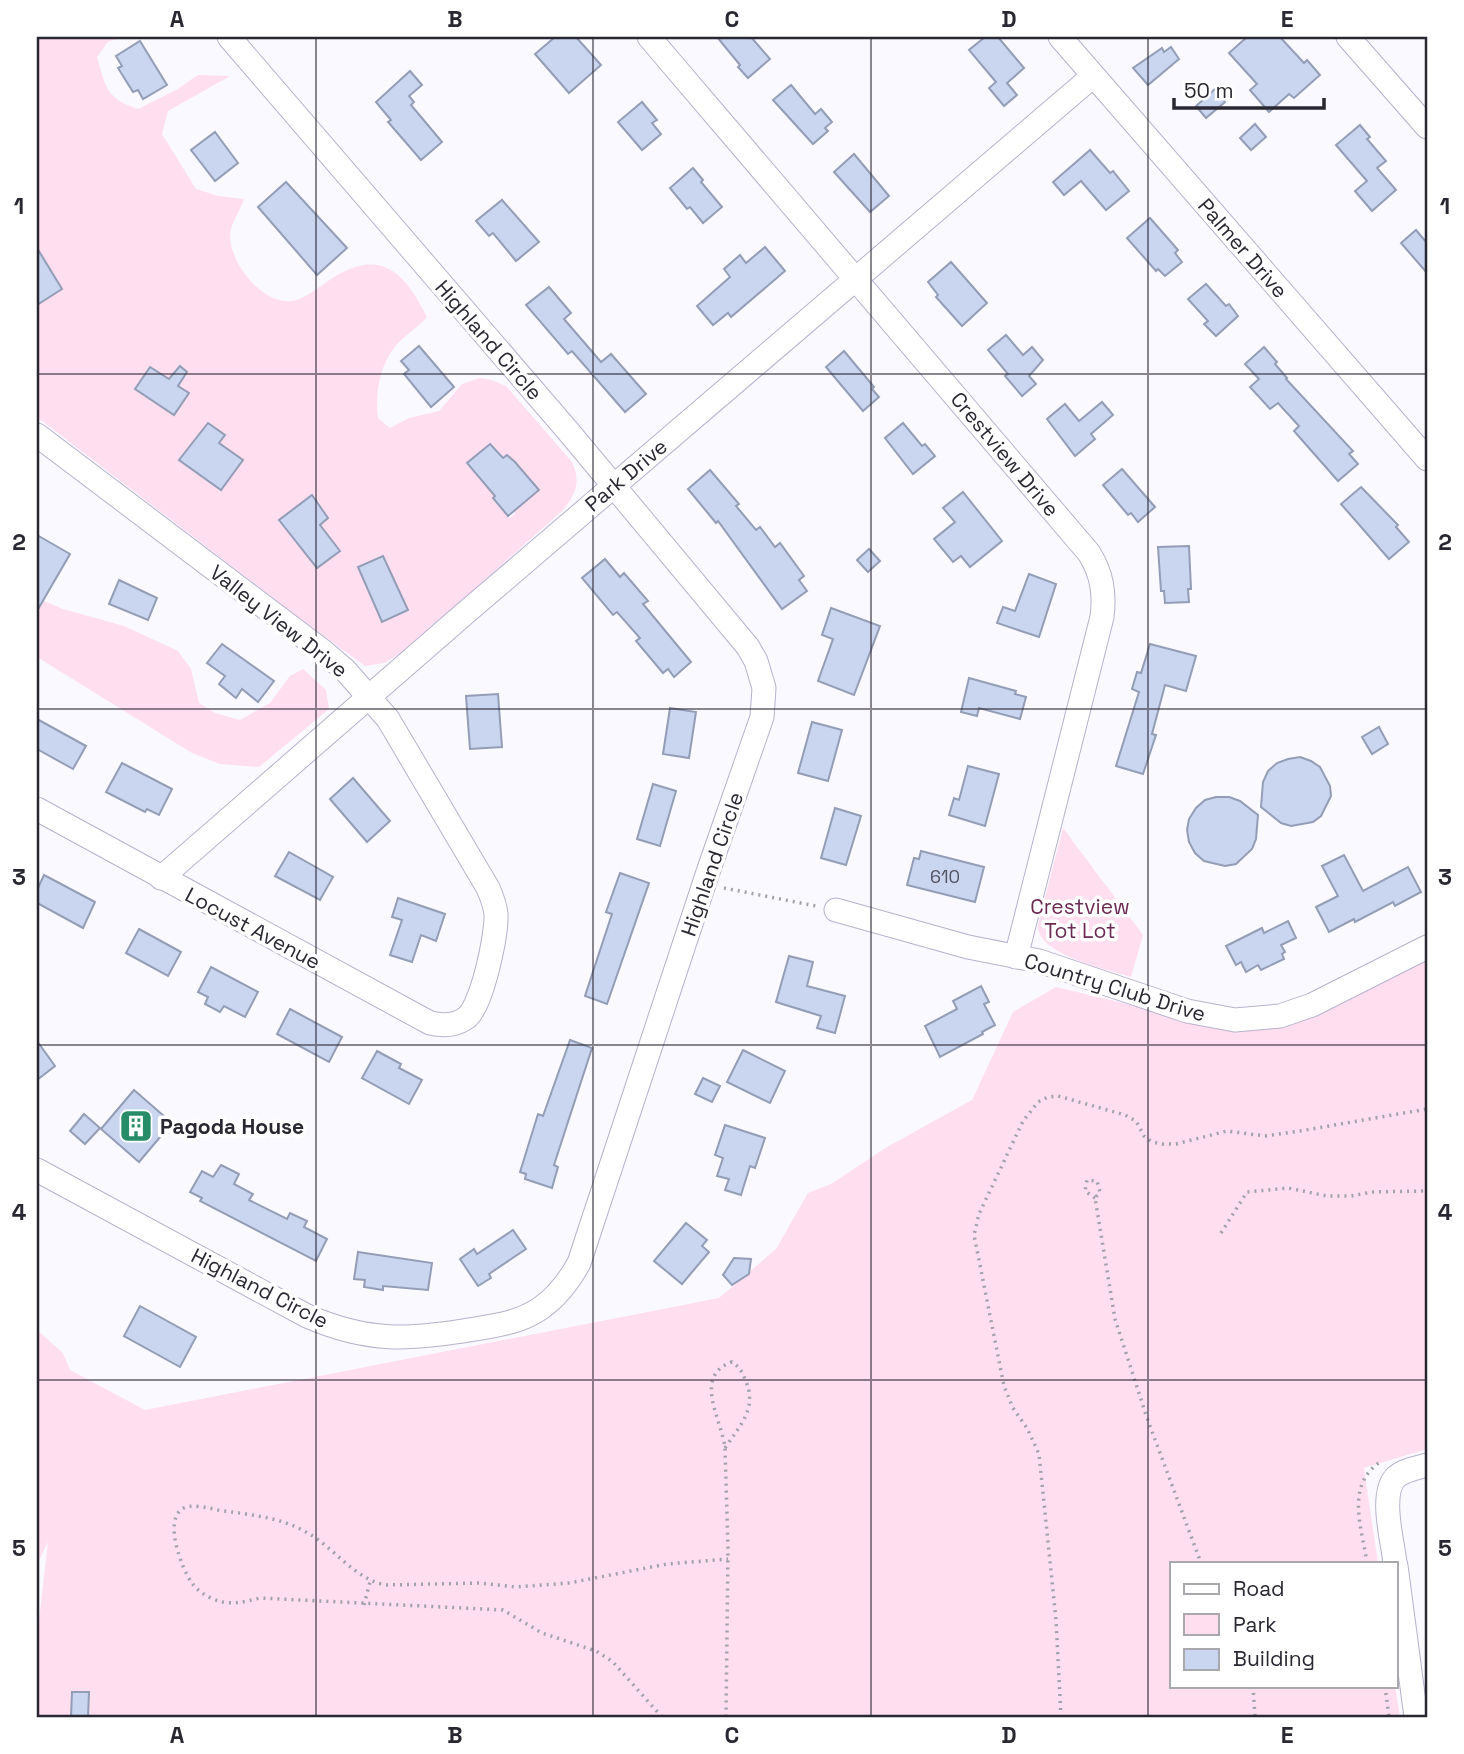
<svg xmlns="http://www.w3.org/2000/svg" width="1464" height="1754" font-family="'Space Grotesk',sans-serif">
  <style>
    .green { fill: #ffdeef; fill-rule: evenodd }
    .building { fill: #cad5ef; stroke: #939db6; stroke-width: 2 }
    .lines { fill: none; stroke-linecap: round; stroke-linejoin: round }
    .street-casing { stroke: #b6b2cc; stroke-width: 25 }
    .path { stroke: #a2a1a9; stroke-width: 3.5; stroke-dasharray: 2 5; stroke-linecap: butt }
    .street { stroke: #fff; stroke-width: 23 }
    .grid { fill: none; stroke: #292731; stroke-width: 2; stroke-opacity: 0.55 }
    .labels { text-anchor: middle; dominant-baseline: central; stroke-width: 7; stroke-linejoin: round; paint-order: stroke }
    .number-label { font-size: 18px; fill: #515260 }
    .street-label { font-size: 21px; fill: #292731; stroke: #fff }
    .park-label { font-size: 21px; fill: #6b2952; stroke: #fff }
    .poi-label { font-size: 21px; font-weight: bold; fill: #292731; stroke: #fff; text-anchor: start }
    .neatline { fill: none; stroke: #292731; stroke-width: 2.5 }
    .grid-label { font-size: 23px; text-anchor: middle; font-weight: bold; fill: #292731 }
  </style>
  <rect width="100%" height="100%" fill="#faf9ff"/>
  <!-- green -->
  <g class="green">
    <path d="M37 37H122L108 42 97 57C106 87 105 98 138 109L176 90 198 75 230 76 168 111 162 134 196 189 218 196 244 199C241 209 231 223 230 234 229 264 267 312 299 299 314 293 327 280 341 273 386 249 408 279 427 317 418 328 403 336 394 348 379 368 375 394 378 418L390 428 409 418 439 411 462 384 480 378 491 380 506 386 572 462C581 482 576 494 563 510L406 650 384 663 365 666 294 614 37 417V299L40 303 62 289 37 248ZM150 367 189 393 164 409 135 388ZM208 423 225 435 219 443 243 460 221 490 180 460ZM490 444 503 458 507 455 514 463 515 514 510 518 493 499 495 496 467 463ZM312 495 328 518 320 525 340 551 317 568 279 520ZM383 556 408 610 383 622 358 567Z"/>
    <polygon points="37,598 63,609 124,626 178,651 191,669 199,703 215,713 240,720 270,703 290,676 303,669 326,690 329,709 259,767 220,764 192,753 37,657"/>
    <path d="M1063 828 1143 935 1131 977C1107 969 1037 955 1038 925Z"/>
    <polygon points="1427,959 1427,1449 1364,1468 1378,1563 1172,1563 1172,1686 1395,1686 1400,1717 37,1717 37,1638 48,1542 37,1564 37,1330 63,1353 70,1370 145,1410 719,1298 776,1249 808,1193 831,1184 887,1147 972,1100 1013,1012 1056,987 1181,1017 1292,1021 1297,1023 1327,1011"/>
  </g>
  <!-- building -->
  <g class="building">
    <polygon points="555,37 576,37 601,65 569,93 535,54"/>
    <polygon points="717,37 751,37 770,59 748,78 738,67 740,65"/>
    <polygon points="985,37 998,37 1024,68 1007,83 1017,95 1004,106 989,88 996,82 969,50"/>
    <polygon points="1247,37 1280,37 1304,63 1307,60 1320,75 1294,98 1289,94 1269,112 1250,90 1257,84 1229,53"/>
    <polygon points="140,41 167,85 143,99 138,90 133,92 118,68 122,66 116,56"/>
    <polygon points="1171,47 1179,59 1148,85 1133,68 1162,48 1164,52"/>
    <polygon points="410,71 422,85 409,96 414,102 411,105 442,142 421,160 388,122 391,120 376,102"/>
    <polygon points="791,85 815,114 821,109 832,122 825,128 828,131 813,144 773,100"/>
    <polygon points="1215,89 1225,102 1206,118 1196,106"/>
    <polygon points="642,102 657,120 652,123 661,134 642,150 618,122"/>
    <polygon points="1255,124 1266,137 1251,150 1240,138"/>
    <polygon points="1360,125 1370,137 1367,139 1386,161 1377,168 1396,190 1372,211 1355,191 1367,181 1336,145"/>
    <polygon points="215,132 238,163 215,181 191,150"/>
    <polygon points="1090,150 1110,173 1113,171 1129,191 1106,210 1081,181 1064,195 1053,182"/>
    <polygon points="854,154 889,196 870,212 834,172"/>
    <polygon points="693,168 703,180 701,182 722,207 703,223 690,207 687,209 670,188"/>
    <polygon points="286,182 347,248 317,275 258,207"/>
    <polygon points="502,200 539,242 516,261 493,233 489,236 476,221"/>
    <polygon points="1150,218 1178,250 1175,253 1182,262 1165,276 1158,269 1156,271 1127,238"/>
    <polygon points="1416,230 1427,243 1427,273 1401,243"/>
    <polygon points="765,247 785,271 731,317 728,313 713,325 697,306 730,277 724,269 740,255 746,263"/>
    <polygon points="37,248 62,289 37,305"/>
    <polygon points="951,262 987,303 962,326 936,297 938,295 928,282"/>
    <polygon points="1206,284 1226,306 1229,304 1238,316 1216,336 1204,324 1208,321 1188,299"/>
    <polygon points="549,287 571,313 564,319 601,362 611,354 646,394 625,412 572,351 568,354 526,305"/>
    <polygon points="1006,335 1023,355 1032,347 1043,360 1029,376 1036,384 1022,396 1005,376 1008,374 988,350"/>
    <polygon points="419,346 454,387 431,407 404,374 409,370 401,361"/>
    <polygon points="1264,347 1277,362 1275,364 1287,378 1286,379 1353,451 1349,454 1358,464 1338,481 1294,431 1299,426 1278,403 1270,409 1250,387 1259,379 1245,364"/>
    <polygon points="844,351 874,387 872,389 879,397 863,411 826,367"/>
    <polygon points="180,366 187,372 178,386 189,393 174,415 135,389 150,367 169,379"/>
    <polygon points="1102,402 1113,415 1091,434 1095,439 1075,456 1047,419 1065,404 1079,421"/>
    <polygon points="208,423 225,435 219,443 243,460 221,490 179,460"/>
    <polygon points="903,423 922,446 925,444 935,456 913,474 885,438"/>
    <polygon points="490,444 503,458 507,455 515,462 539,490 508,516 493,498 495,496 467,463"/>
    <polygon points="1122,469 1155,507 1138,522 1131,513 1128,515 1103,485"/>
    <polygon points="710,470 739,504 736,506 756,530 760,527 775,547 780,543 804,576 799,580 807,591 782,609 718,521 716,523 688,489"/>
    <polygon points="1361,487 1398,525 1396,527 1409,542 1389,559 1341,504"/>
    <polygon points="963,492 1002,541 970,567 961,556 953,562 934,539 955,522 943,508"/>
    <polygon points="312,495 328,518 320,525 340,551 317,568 279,520"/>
    <polygon points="37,535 70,554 37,611"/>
    <polygon points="1189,546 1191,589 1188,589 1189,602 1165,603 1164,591 1161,591 1158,547"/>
    <polygon points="869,549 880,561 868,572 857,560"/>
    <polygon points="383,556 408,610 382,622 358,567"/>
    <polygon points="605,559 620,577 624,573 648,601 643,604 691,662 674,677 668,669 663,673 636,641 640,638 617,612 613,615 582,578"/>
    <polygon points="1029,574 1056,584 1039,637 997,623 1003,607 1015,611"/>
    <polygon points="119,580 157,598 148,620 109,604"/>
    <polygon points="831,608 880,626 854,695 818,681 833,639 822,635"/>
    <polygon points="222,644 274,681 258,702 242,689 236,698 219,684 225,676 207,663"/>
    <polygon points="1150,644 1196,656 1186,691 1165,685 1152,734 1156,735 1143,774 1116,766 1139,692 1132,689 1137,672 1141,673"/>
    <polygon points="969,678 1016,691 1015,694 1026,697 1020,719 979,708 977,716 961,712"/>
    <polygon points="498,694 502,747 470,749 466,696"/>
    <polygon points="670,708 696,712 689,758 663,754"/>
    <polygon points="37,719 86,746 73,769 37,749"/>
    <polygon points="812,722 842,730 828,781 798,773"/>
    <polygon points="1379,727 1388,744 1372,754 1362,737"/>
    <polygon points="1300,757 1311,761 1320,767 1330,786 1331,796 1321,816 1313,822 1291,826 1281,823 1261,807 1263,782 1268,771 1277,763 1288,759"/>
    <polygon points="122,763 172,789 159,815 147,809 145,812 106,792"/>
    <polygon points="968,766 999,774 985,826 949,815 954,798 959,800"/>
    <polygon points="353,778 390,821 367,842 330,799"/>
    <polygon points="653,784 676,791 660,846 637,839"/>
    <polygon points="1216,797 1229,797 1240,801 1258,815 1256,839 1252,849 1236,864 1225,866 1204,861 1195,853 1189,842 1187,830 1189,819 1196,808 1205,800"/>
    <polygon points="835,808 861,816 846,865 821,858"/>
    <polygon points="921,851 984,867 975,902 907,885 914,858 919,859"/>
    <polygon points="289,852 333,877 320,900 275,876"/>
    <polygon points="1344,855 1363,891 1408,867 1421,892 1395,906 1393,902 1355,922 1354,919 1329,932 1316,907 1338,896 1322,866"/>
    <polygon points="620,873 649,883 607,1004 585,996 608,926 612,914 606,912"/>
    <polygon points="44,875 95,902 83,928 37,903 37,890"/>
    <polygon points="398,898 445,914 436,941 421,935 412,962 390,955 402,920 392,917"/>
    <polygon points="1288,921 1296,938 1281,945 1285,952 1282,954 1284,959 1261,970 1258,965 1246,972 1241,962 1236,965 1226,946 1262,928 1264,933"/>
    <polygon points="139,929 181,952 168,976 126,953"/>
    <polygon points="789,956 813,962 807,986 845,996 835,1033 817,1028 821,1016 776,1002"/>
    <polygon points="211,967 258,992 245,1017 224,1006 220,1012 205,1004 208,997 198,992"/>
    <polygon points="981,986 989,1002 984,1004 995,1025 982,1032 983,1034 940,1057 925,1026 957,1009 953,1001"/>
    <polygon points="290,1009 342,1037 329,1062 277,1034"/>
    <polygon points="570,1040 592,1048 554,1165 558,1167 552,1188 525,1179 526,1174 520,1172 538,1114 543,1116"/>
    <polygon points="37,1041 55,1066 37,1080"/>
    <polygon points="743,1050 785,1071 770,1103 727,1082"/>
    <polygon points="377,1051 401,1064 399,1068 422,1080 409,1104 362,1078"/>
    <polygon points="703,1078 720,1086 712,1102 695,1094"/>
    <polygon points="134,1090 172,1123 139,1162 101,1129"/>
    <polygon points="84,1114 100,1128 85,1144 70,1131"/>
    <polygon points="725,1125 765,1138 755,1168 750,1166 741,1195 725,1190 729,1179 717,1176 723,1158 715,1155"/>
    <polygon points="221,1165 239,1174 234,1184 253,1194 249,1200 287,1219 290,1213 307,1221 304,1227 327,1239 316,1261 200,1201 202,1198 190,1192 202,1171 213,1177"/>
    <polygon points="686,1223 707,1240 702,1246 709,1252 682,1284 654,1261"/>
    <polygon points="513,1230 526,1249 489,1274 491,1278 478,1286 460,1259 474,1249 477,1254"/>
    <polygon points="358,1252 432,1263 428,1290 383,1286 383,1290 364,1287 365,1280 354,1279"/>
    <polygon points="734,1258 751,1259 749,1274 732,1285 723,1275"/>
    <polygon points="140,1306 196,1337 180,1367 124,1336"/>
    <polygon points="72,1692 89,1692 88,1717 71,1717"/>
  </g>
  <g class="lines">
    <defs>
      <g id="street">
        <path d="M649 37 1089 553C1102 574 1105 593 1102 617L1016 957"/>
        <polyline points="1060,37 1427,459"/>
        <polyline points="1348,37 1427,127"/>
        <path d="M37 435 324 652 345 670 388 719 488 888C492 897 495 905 496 914 497 934 482 1007 466 1018 455 1026 443 1026 430 1023L37 809"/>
        <polyline points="161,878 463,615 1093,76"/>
        <polyline points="836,910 968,947 1039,961 1187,1011 1235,1020 1280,1016 1312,1005 1427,947"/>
        <path d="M37 1170 307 1316C369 1343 410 1340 475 1329 499 1325 521 1322 541 1308 558 1296 569 1281 579 1263L709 869 762 717 764 688 756 661 748 647 568 431 229 37"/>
        <path d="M1395 1563C1393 1542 1379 1494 1396 1477 1404 1470 1417 1468 1427 1465"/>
        <polyline points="1396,1566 1416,1717"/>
      </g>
    </defs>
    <!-- street casing -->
    <use href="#street" class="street-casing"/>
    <!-- path -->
    <g class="path">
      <polyline points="724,888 816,906"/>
      <polyline points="1095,1198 1085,1191 1087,1180 1097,1181 1100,1192 1095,1198 1115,1319 1147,1418 1201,1563"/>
      <polyline points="1221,1233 1247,1192 1288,1188 1327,1196 1351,1196 1372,1192 1427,1191"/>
      <path d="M725 1448C741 1424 758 1408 745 1379 742 1371 739 1367 732 1362 692 1376 722 1420 725 1448L728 1549 726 1717"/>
      <path d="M1367 1563C1362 1528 1345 1486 1380 1462"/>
      <polyline points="364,1605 370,1582"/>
      <polyline points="1253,1686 1255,1717"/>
      <polyline points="1385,1686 1389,1717"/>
      <path d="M662 1717 612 1661 596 1651 542 1633 503 1610 260 1598C243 1602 229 1606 213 1599 204 1595 197 1590 192 1583 181 1568 164 1521 182 1509 190 1503 209 1508 218 1510 251 1515 283 1517 311 1535 337 1551 354 1578 385 1585L480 1583 515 1587 569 1583 667 1564 728 1559"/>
      <polyline points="1061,1717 1056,1620 1039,1454 1027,1428 1013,1408 1004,1386 974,1235 979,1214 1023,1121 1038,1102 1048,1097 1058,1096 1125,1115 1136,1121 1144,1136 1152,1142 1162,1144 1176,1144 1227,1131 1265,1136 1300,1131 1427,1109"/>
    </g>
    <!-- street -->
    <use href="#street" class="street"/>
  </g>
  <!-- grid -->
  <path class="grid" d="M316 37V1717M593 37V1717M871 37V1717M1148 37V1717M37 374H1427M37 709H1427M37 1045H1427M37 1380H1427"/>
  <!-- icons -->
  <defs>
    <symbol id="building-square" viewBox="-11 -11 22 22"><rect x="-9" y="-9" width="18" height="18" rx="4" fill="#278c67" stroke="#fff"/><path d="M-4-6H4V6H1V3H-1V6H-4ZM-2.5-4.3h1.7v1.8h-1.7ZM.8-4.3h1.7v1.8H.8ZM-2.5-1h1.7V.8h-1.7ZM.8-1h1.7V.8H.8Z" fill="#fff"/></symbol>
  </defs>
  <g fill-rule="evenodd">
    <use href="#building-square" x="117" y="1107" width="38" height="38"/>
  </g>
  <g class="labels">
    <!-- number labels -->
    <g class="number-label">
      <text x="945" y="876">610</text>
    </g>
    <!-- street labels -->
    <g class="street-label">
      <text transform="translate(1243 248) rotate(49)">Palmer Drive</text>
      <text transform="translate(489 340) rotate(49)">Highland Circle</text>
      <text transform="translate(1005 454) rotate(50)">Crestview Drive</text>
      <text transform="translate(626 475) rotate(-40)">Park Drive</text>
      <text transform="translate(279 621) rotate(38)">Valley View Drive</text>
      <text transform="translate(712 864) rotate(-71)">Highland Circle</text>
      <text transform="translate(253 928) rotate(28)">Locust Avenue</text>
      <text transform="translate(1115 987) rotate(17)">Country Club Drive</text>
      <text transform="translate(260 1288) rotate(27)">Highland Circle</text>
    </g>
    <!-- park labels -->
    <g class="park-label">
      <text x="1080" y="906">Crestview<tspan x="1080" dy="24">Tot Lot</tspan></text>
    </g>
    <!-- poi labels -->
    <g class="poi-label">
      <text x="160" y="1126">Pagoda House</text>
    </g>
  </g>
  <!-- border -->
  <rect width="1464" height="1754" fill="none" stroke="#ffffff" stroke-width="77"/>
  <!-- legend -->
  <rect x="1170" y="1562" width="228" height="126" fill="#ffffff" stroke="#a9a9ad" stroke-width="2"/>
  <rect x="1184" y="1584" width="35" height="10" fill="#ffffff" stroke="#a9a9ad" stroke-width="2"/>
  <text x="1233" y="1596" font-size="21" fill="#292731">Road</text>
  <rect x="1184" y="1614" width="35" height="21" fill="#ffdeef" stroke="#a9a9ad" stroke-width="2"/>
  <text x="1233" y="1632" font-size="21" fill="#292731">Park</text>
  <rect x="1184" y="1649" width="35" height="21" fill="#cad5ef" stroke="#a9a9ad" stroke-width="2"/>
  <text x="1233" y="1666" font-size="21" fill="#292731">Building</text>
  <!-- scale -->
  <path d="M1174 98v10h150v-10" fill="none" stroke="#292731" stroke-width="3.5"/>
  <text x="1184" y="98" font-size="21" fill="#292731" stroke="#ffffff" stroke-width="5" paint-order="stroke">50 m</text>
  <rect x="38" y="38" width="1388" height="1678" class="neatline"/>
  <g class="grid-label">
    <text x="177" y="27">A</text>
    <text x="455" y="27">B</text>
    <text x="732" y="27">C</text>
    <text x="1009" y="27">D</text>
    <text x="1287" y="27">E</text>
    <text x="19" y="214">1</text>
    <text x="1445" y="214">1</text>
    <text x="19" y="550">2</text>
    <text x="1445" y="550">2</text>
    <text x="19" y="885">3</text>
    <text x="1445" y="885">3</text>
    <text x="19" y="1220">4</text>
    <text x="1445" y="1220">4</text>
    <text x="19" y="1556">5</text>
    <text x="1445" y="1556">5</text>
    <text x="177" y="1743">A</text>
    <text x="455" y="1743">B</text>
    <text x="732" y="1743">C</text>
    <text x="1009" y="1743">D</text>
    <text x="1287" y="1743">E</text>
  </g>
</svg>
